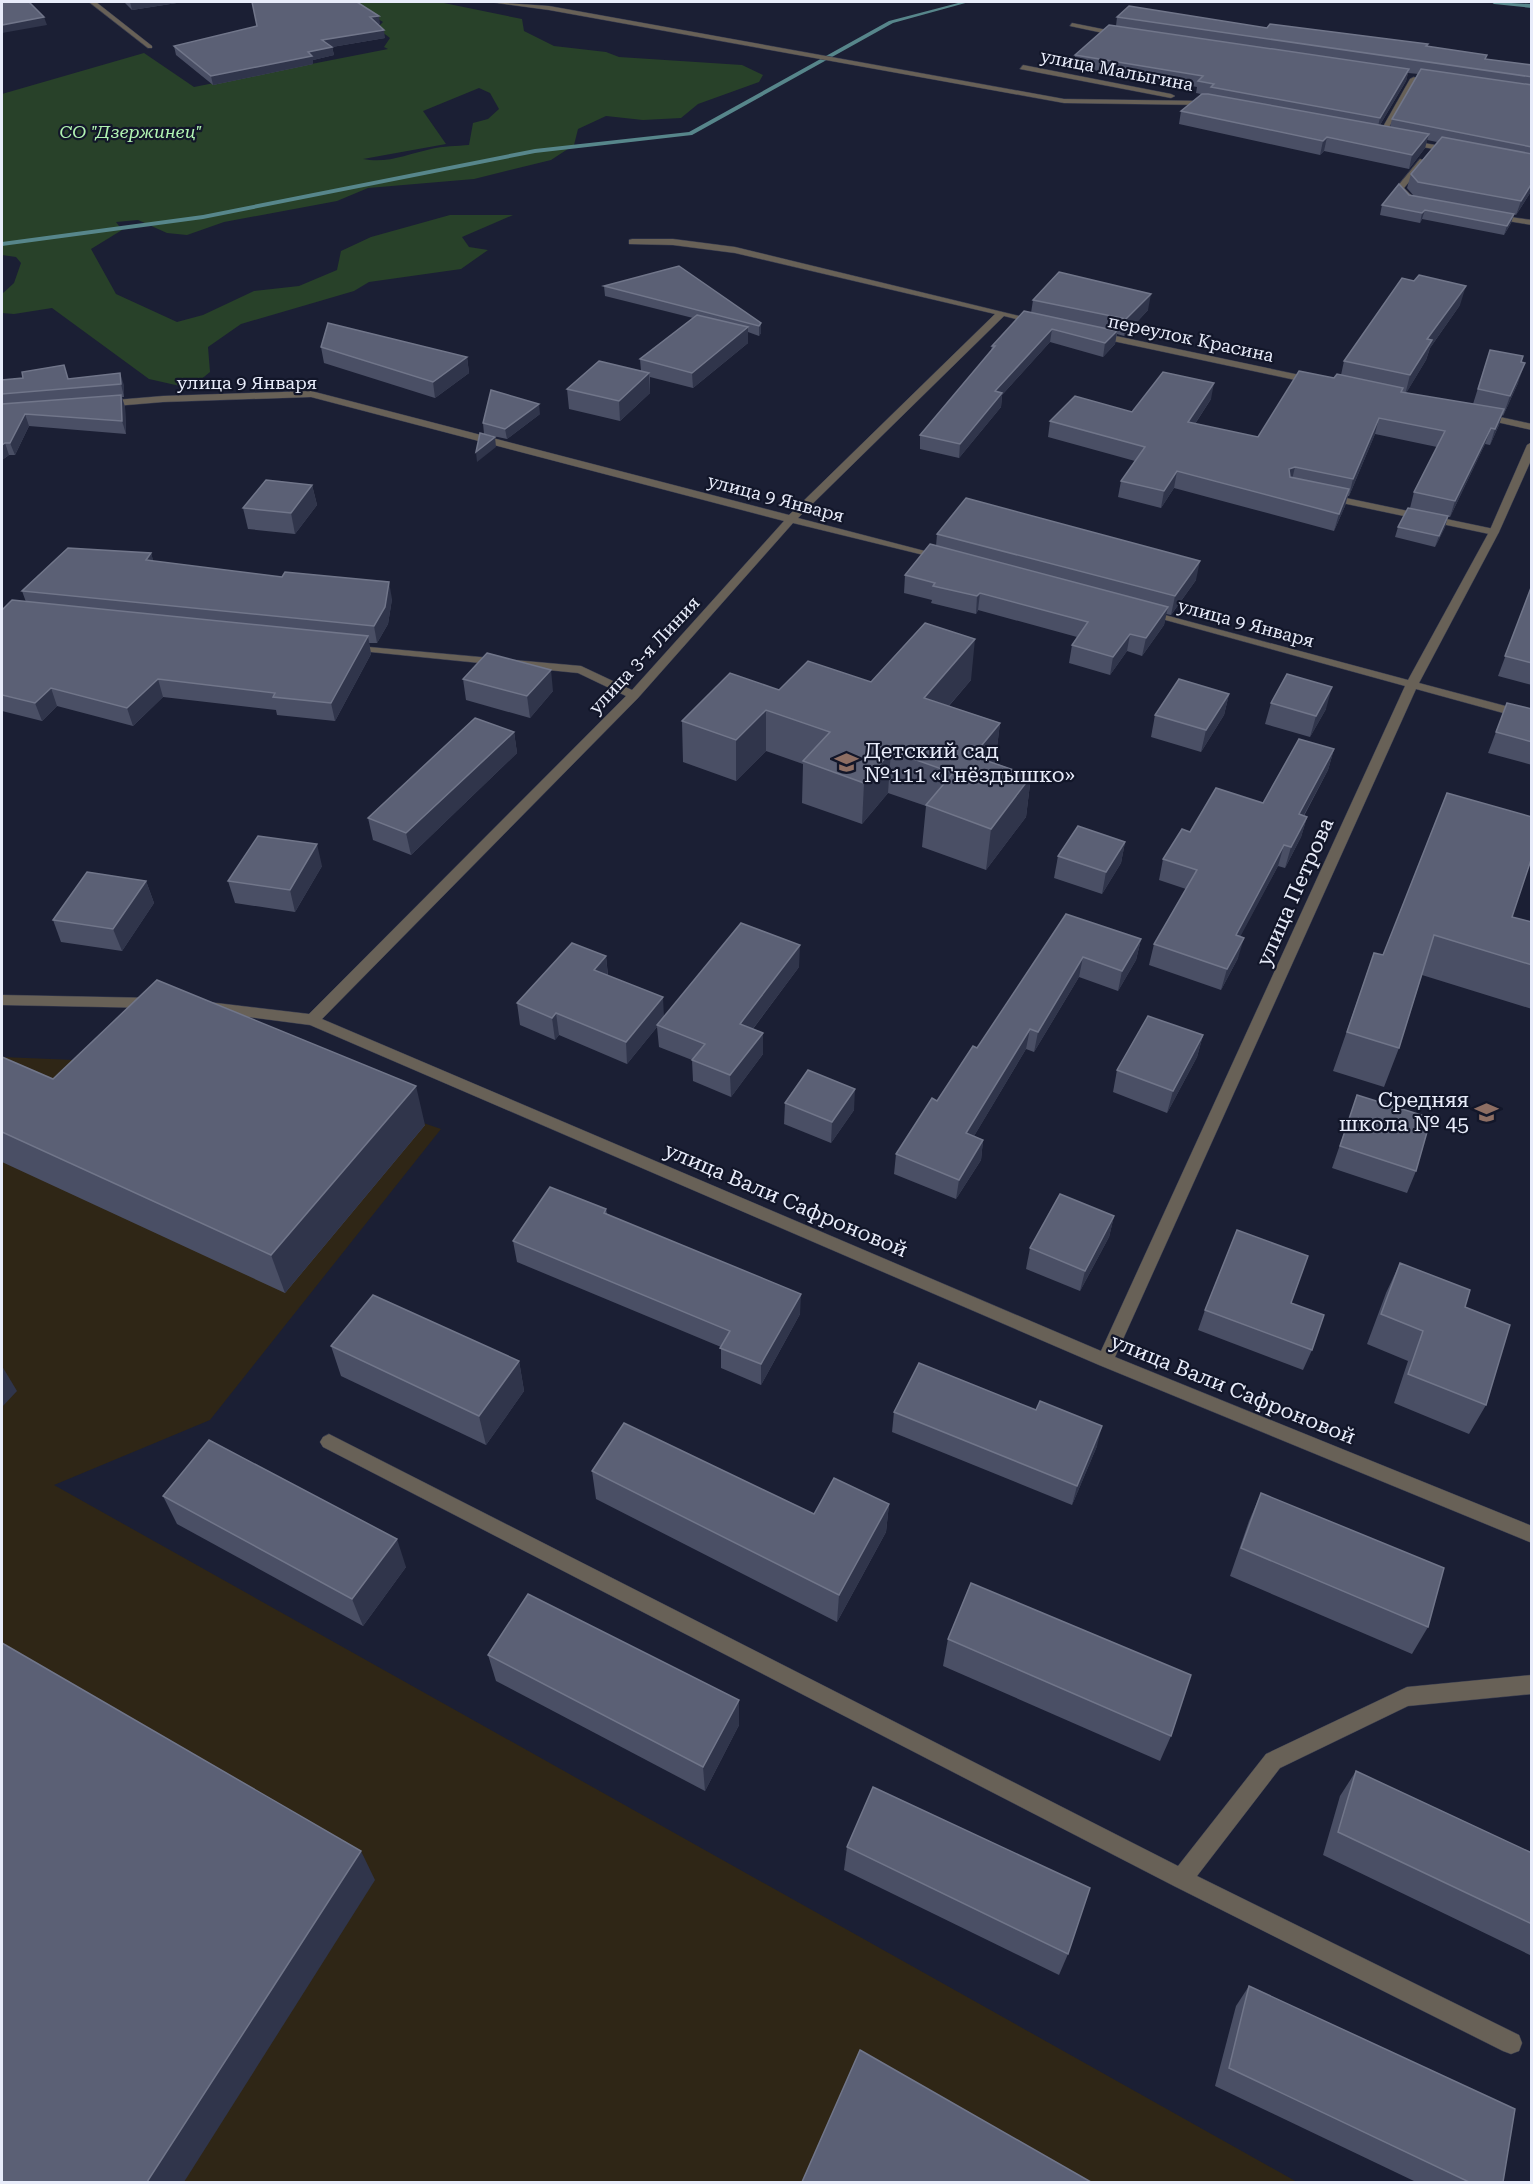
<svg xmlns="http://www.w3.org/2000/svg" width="1533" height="2184" font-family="'Roboto Serif',serif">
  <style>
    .industrial { fill: #2f2616 }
    .green { fill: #284129; fill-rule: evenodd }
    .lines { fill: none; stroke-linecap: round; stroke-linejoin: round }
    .stream { fill: #57868b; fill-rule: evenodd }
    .service-casing { stroke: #383c50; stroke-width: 1 }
    .minor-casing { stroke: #383c50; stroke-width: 1 }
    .service { fill: #686157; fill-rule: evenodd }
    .minor { fill: #686157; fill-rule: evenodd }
    .wall { fill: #4a4f65; fill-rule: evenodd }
    .shaded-wall { fill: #30354b }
    .building { fill: #5b6075; stroke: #71768a; stroke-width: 1.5 }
    .labels { text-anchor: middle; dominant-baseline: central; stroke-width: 4.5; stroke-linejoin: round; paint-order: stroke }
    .far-street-label { font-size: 18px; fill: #e8ecfa; stroke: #121629 }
    .far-park-label { font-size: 18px; font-style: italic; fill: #b0f2b1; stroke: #121629 }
    .poi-label { font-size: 21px; fill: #e8ecfa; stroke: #121629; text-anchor: start }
    .street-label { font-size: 21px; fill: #e8ecfa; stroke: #121629 }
  </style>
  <rect width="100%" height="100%" fill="#1b1f34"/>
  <!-- industrial -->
  <polygon class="industrial" points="152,1030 441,1129 210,1420 54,1485 1297,2182 2,2182 2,1057 99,1061"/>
  <!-- green -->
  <path class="green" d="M350 2H439L522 19 524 31 554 46 606 52 619 57 742 65 763 75 759 82 698 104 681 118 643 120 606 116 578 129 574 145 551 160 474 179 368 188 337 201 224 222 187 235 167 233 138 220 116 222 122 230 91 249 116 294 177 322 203 315 254 291 299 286 337 270 341 251 371 237 450 215H513L462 237 469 247 488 250 461 269 369 282 354 291 241 324 208 347 210 372 199 381 180 386 149 379 52 308 14 314 2 313V294L14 283 21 263 16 257 2 255V94L144 53 194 87 388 49 384 47 390 38 377 28 383 22ZM479 88 490 93 499 109 488 119 473 123 469 145C457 146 443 146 431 149 408 154 387 164 363 159L446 144 423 111Z"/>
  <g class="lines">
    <!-- stream -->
    <g class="stream">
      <polygon points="962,2 969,2 893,23 692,135 535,153 203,219 2,246 2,242 203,215 535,149 689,132 889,21"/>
      <polygon points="1491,2 1532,4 1532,8 1494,4"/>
    </g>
    <defs>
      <g id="service">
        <polygon points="1420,159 1427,161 1404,188 1417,201 1413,203 1396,188"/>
        <polygon points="1489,214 1532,220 1532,225 1489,218"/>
        <polygon points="1327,494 1494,529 1499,532 1494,535 1323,499 1322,497"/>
        <polygon points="329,1434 1178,1866 1266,1754 1407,1687 1532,1675 1532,1694 1408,1706 1280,1768 1197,1876 1519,2035 1522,2043 1519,2051 1511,2054 1503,2051 1174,1886 323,1447 320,1442 323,1437"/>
      </g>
      <g id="minor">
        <polygon points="89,2 96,2 152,46 152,48 148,48"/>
        <polygon points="490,2 549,6 1064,99 1205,101 1209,103 1205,105 1064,103 549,10"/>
        <polygon points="1072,23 1122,33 1125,35 1122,37 1070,26"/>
        <polygon points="1023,65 1171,94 1175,96 1171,98 1020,69"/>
        <polygon points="1414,77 1418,79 1383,137 1376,139 1410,79"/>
        <polygon points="1406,140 1453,148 1457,150 1453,152 1403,144"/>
        <polygon points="632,239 673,239 735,247 1044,322 1039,325 1004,316 798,518 944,556 944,560 793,523 638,698 322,1019 1101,1351 1405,686 1140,613 1142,611 1150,611 1408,680 1489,532 1527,445 1532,442 1532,458 1499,532 1419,683 1532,713 1532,721 1416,689 1115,1357 1532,1526 1532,1543 1099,1365 310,1025 203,1011 201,1007 208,1002 309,1014 626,696 578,673 351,650 345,647 347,645 581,666 632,690 784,521 311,397 163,402 103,407 98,404 103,401 163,396 311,391 789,515 995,314 735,253 673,245 629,244 629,240"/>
        <polygon points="1097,332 1314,378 1319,381 1314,384 1094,337 1094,333"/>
        <polygon points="1482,413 1532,424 1532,430 1479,418 1479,414"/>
        <polygon points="2,995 154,998 161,1003 154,1008 2,1005"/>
      </g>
    </defs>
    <!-- service casing -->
    <use href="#service" class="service-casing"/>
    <!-- minor casing -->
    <use href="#minor" class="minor-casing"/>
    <!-- service -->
    <use href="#service" class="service"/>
    <!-- minor -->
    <use href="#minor" class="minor"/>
  </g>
  <!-- wall -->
  <g class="wall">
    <polygon points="124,2 183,2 132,10"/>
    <path d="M1117 17 1267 28 1428 44 1427 47 1486 59 1532 65V190L1516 215 1514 214 1511 223 1504 235 1422 219 1420 223 1380 215 1382 205 1409 195 1414 196 1407 188 1411 174 1437 142 1427 140 1425 148 1409 169 1324 151 1320 155 1179 124 1181 111 1201 94 1196 93 1197 87 1074 67 1075 55 1116 26ZM1408 73 1419 74 1392 119 1390 127 1380 125 1406 81Z"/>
    <polygon points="378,24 385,38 332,47 334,55 313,60 313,64 213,85 176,55 174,46 380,24"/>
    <polygon points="604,286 761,323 761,333 759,336 748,332 748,343 693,388 650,377 650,393 620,421 569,409 567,389 641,371 640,359 693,318 605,296"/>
    <polygon points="1033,300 1148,310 1124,336 1117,334 1115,344 1103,357 1050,342 1002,395 1001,407 959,458 920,449 920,435 991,351 992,346 1031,313"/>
    <polygon points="1460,305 1430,348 1426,360 1406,393 1473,404 1490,350 1521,362 1518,383 1503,416 1502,415 1499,425 1490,445 1485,444 1450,517 1448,517 1445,527 1435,547 1395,537 1398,527 1410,508 1414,492 1437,447 1375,434 1349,496 1348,496 1345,506 1334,531 1174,488 1161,508 1118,497 1121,481 1135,461 1048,437 1050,421 1132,412 1211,399 1195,424 1258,437 1334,378 1341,375 1344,361"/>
    <polygon points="321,347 467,357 469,373 435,398 324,363"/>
    <polygon points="23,378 68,379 124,385 124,397 122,397 125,407 126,434 29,426 15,455 9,455 2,460 2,380"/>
    <polygon points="540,414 507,439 484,434 483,423"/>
    <polygon points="312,485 317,505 295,534 248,529 243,508"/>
    <polygon points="937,534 1196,580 1171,615 1166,614 1164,625 1142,656 1127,651 1110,675 1069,663 1072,645 1077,637 978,610 976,614 931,603 932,600 904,593 905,575 936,546"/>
    <polygon points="151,553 153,561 392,599 388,624 377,643 369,643 371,654 335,721 277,715 276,710 163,697 133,726 57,706 42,721 2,711 2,610 26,602 22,591"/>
    <polygon points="1532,585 1532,685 1498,676"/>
    <polygon points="463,679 553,691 530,718 466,700"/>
    <polygon points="971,680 949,706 1000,723 995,763 1031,776 1026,817 986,870 922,847 926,806 888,793 862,824 802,803 803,764 766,751 736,781 683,762 682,721 779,690 871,682"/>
    <polygon points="1229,694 1224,715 1201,752 1151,737 1155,715"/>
    <polygon points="1271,703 1326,709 1310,737 1265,724"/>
    <polygon points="1507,703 1532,709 1532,765 1488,753"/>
    <polygon points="514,732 517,753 411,855 373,840 368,818"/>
    <polygon points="1334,749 1328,770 1304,816 1307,817 1301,837 1285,868 1278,866 1240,936 1238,958 1221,990 1149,965 1154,944 1186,889 1159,880 1163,859 1190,832 1263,803"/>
    <polygon points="1447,793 1512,917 1532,922 1532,1009 1422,975 1399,1048 1384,1087 1333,1071 1374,953 1383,955"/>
    <polygon points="1125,842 1121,863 1102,894 1054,878 1058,856"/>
    <polygon points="322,866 295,912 235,903 228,881"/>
    <polygon points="146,881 154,903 122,951 61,942 53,920"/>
    <polygon points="1066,914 1141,939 1136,960 1118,991 1079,977 1034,1052 1026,1049 974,1136 983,1140 981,1160 956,1199 894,1174 896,1154 937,1101 977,1048"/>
    <polygon points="606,956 608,975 664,1017 799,967 753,1029 763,1033 763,1054 731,1097 693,1081 692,1060 659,1047 657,1027 627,1064 559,1035 555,1040 520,1025 517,1003"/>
    <polygon points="1203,1035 1197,1057 1167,1113 1113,1092 1117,1070"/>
    <polygon points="2,1057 53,1079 425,1125 285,1293 2,1162"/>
    <polygon points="1357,1095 1416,1171 1407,1193 1332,1168"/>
    <polygon points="785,1103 854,1110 831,1143 784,1124"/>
    <polygon points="606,1209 607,1214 800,1314 761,1385 721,1368 721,1347 517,1262 513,1241"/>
    <polygon points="1114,1216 1109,1237 1080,1291 1026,1269 1030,1248"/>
    <polygon points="1400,1263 1465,1307 1486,1405 1469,1434 1394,1403 1408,1361 1367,1344 1386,1293"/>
    <polygon points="1205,1310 1312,1350 1303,1370 1198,1330"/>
    <polygon points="331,1346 519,1361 524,1391 486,1445 341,1376"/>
    <polygon points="894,1412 1097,1446 1072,1505 892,1432"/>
    <polygon points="592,1471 814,1514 889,1504 886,1532 837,1622 596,1499"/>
    <polygon points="1261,1493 1428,1627 1412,1654 1230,1576 1249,1521"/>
    <polygon points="163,1496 406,1567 363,1626 177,1524"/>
    <polygon points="948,1639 1171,1736 1160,1761 943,1666"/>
    <polygon points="488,1655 739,1725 705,1791 496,1681"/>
    <polygon points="1356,1771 1532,1853 1532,1956 1323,1855 1340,1796"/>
    <polygon points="847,1847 1068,1954 1059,1975 844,1870"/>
    <polygon points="1249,1986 1503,2182 1416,2182 1215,2086 1236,2006"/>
  </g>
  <!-- shaded-wall -->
  <g class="shaded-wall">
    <polygon points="130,2 183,2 132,10"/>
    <polygon points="379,16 380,24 371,26 370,17"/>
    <polygon points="44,17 47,25 2,33 2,25"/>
    <polygon points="384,30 385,38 332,47 334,55 313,60 313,64 213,85 211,76 308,52 322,40"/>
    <polygon points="1409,69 1406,81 1377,130 1380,118"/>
    <polygon points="1429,134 1425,148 1409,169 1412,155"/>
    <polygon points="1327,137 1324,151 1320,155 1323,141"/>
    <polygon points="1532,183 1532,190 1516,215 1521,201"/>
    <polygon points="1425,210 1422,219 1420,223 1422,213"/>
    <polygon points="1514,214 1511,223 1504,235 1507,226"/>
    <polygon points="1466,286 1460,305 1430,348 1426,360 1405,395 1410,375 1427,339"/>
    <polygon points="1151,294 1148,310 1124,336 1126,319"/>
    <polygon points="761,323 761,333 759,336 759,326"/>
    <polygon points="748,327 748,343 693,388 692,373"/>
    <polygon points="1052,329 1050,342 1002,395 1001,407 959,458 960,444 995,391"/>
    <polygon points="1117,331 1115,344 1103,357 1105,343"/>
    <polygon points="467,357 469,373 435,398 433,382"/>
    <polygon points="1525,363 1518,383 1503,416 1510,396"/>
    <polygon points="120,373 124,385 124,397 121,384"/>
    <polygon points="649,373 650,393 620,421 619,401"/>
    <polygon points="1214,383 1211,399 1185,439 1188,422"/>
    <polygon points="121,395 125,407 126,434 122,421"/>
    <polygon points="539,404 540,414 507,439 505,429"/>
    <polygon points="1504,409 1499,425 1490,445 1495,429"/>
    <polygon points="25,414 29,426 15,455 10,443"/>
    <polygon points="1379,418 1375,434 1349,496 1353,479"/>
    <polygon points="1491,428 1485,444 1450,517 1455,501"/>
    <polygon points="495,437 496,447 477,462 476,452"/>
    <polygon points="5,443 9,455 2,460 2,445"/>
    <polygon points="1295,467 1291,484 1289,469"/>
    <polygon points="1177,471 1174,488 1161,508 1164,491"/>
    <polygon points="312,485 317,505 295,534 291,513"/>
    <polygon points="1349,489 1345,506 1334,531 1339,514"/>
    <polygon points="1448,516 1445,527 1435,547 1439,536"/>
    <polygon points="151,553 156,570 146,560"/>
    <polygon points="1200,561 1196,580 1171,615 1175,596"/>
    <polygon points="389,582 392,599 388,624 377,643 374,626"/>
    <polygon points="980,593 978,610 976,614 977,596"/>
    <polygon points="1168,607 1164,625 1142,656 1146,638"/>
    <polygon points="1130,634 1127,651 1110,675 1113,657"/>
    <polygon points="368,636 371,654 335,721 331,703"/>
    <polygon points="975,639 971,680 920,739 924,698"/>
    <polygon points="551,670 553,691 530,718 527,696"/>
    <polygon points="158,679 163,697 133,726 127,708"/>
    <polygon points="1332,687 1326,709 1310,737 1316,716"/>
    <polygon points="51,688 57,706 42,721 35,703"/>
    <polygon points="1229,694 1224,715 1201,752 1206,730"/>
    <polygon points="766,710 766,751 736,781 736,740"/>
    <polygon points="1000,723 995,764 973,756"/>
    <polygon points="514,732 517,753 411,855 406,833"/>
    <polygon points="1334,749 1328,770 1293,835 1299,814"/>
    <polygon points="891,751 888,793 862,824 864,783"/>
    <polygon points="1031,776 1026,817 986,870 991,829"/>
    <polygon points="1307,817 1301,837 1285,868 1291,847"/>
    <polygon points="1125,842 1121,863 1102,894 1106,872"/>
    <polygon points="317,844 322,866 295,912 290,890"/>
    <polygon points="1284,845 1278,866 1230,956 1236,935"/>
    <polygon points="146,881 154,903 122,951 113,929"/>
    <polygon points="1244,938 1238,958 1221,990 1227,969"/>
    <polygon points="1141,939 1136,960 1118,991 1122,971"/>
    <polygon points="800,945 799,967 740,1046 740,1024"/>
    <polygon points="606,956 608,978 594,970"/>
    <polygon points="1083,957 1079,977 1034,1052 1038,1032"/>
    <polygon points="663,997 664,1018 657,1025 657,1027 627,1064 626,1042"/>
    <polygon points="556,1013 559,1035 555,1040 552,1018"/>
    <polygon points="1030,1029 1026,1049 964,1153 966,1133"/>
    <polygon points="763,1033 763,1054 731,1097 730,1075"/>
    <polygon points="1203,1035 1197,1057 1167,1113 1173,1091"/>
    <polygon points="416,1086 425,1125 285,1293 271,1255"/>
    <polygon points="855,1089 854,1110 831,1143 832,1122"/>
    <polygon points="983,1140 981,1160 956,1199 959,1180"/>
    <polygon points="1114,1216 1109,1237 1080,1291 1085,1271"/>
    <polygon points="801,1294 800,1314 761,1385 761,1364"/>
    <polygon points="519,1361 524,1391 486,1445 479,1416"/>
    <polygon points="2,1366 17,1391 2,1407"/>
    <polygon points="1102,1426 1097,1446 1072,1505 1077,1486"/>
    <polygon points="889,1504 886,1532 837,1622 839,1595"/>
    <polygon points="397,1539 406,1567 363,1626 352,1599"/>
    <polygon points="739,1700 739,1725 705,1791 703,1767"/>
    <polygon points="361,1851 375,1880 184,2182 147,2182"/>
  </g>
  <!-- building -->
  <g class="building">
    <polygon points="2,2 29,2 44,17 2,25"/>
    <polygon points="252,2 357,2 379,16 370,17 384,30 322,40 332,47 308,52 312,56 211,76 174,46 257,26"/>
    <polygon points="1129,6 1267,28 1270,24 1428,44 1426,46 1487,55 1485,59 1532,65 1532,77 1117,17"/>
    <polygon points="1109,25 1409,69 1380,118 1211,87 1214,84 1198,81 1203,76 1075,55"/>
    <polygon points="1421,69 1532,85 1532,147 1392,119"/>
    <polygon points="1202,94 1208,94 1429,134 1412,155 1327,137 1323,141 1181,111"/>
    <polygon points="1442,137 1532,154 1532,183 1521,201 1418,182 1411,174"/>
    <polygon points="1399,184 1409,195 1514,214 1507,226 1425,210 1422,213 1382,205"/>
    <polygon points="679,266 761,323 759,326 604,286"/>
    <polygon points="1059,272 1151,294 1126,319 1033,300"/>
    <polygon points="1419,275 1466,286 1427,339 1432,340 1410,375 1344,361 1402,278 1414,281"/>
    <polygon points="1024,311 1117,331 1105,343 1052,329 995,391 1002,393 960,444 920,435 995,346 992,346"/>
    <polygon points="697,315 748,327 692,373 640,359"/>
    <polygon points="328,323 467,357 433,382 321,347"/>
    <polygon points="1490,350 1523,356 1521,362 1525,363 1510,396 1478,389"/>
    <polygon points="599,361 649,373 619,401 567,389"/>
    <polygon points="64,365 68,379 120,373 121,384 2,394 2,380 23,378 22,372"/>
    <polygon points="1299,371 1334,378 1337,374 1403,388 1401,392 1504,409 1495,429 1491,428 1455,501 1414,492 1445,431 1379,418 1353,479 1295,467 1289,469 1290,477 1349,489 1339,514 1177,471 1164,491 1121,481 1145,447 1050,421 1075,396 1132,412 1163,372 1214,383 1188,422 1258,437"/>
    <polygon points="491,390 539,404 505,429 483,423"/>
    <polygon points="121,395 122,421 25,414 10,443 5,443 2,445 2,404"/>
    <polygon points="480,433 495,437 476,452"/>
    <polygon points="266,480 312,485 291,513 243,508"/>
    <polygon points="966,498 1200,561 1175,596 937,534"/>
    <polygon points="1408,508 1448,516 1439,536 1398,527"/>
    <polygon points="930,544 1168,607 1146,638 1130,634 1113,657 1072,645 1088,622 980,593 977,596 933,586 935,583 905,575"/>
    <polygon points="68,548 151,553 146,560 282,577 285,572 389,582 385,607 374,626 22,591"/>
    <polygon points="1532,585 1532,663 1505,656"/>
    <polygon points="12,600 368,636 331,703 273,697 275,693 158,679 127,708 51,688 35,703 2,695 2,610"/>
    <polygon points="925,623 975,639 924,698 1000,723 973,756 1031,776 991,829 926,805 953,773 891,751 864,783 803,761 830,732 766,710 736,740 682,721 730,673 779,690 808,661 871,682"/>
    <polygon points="487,653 551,670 527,696 463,679"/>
    <polygon points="1287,674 1332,687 1316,716 1271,703"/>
    <polygon points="1179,679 1229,694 1206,730 1155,715"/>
    <polygon points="1507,703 1532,709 1532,742 1496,732"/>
    <polygon points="475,718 514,732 406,833 368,818"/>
    <polygon points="1299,739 1334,749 1299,814 1307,817 1291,847 1284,845 1236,935 1244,938 1227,969 1154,944 1197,870 1163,859 1182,829 1190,832 1216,788 1263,803"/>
    <polygon points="1447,793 1532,817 1532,857 1512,917 1532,922 1532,965 1434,935 1399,1048 1347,1032 1374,953 1383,955"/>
    <polygon points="1078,826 1125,842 1106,872 1058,856"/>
    <polygon points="258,836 317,844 290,890 228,881"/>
    <polygon points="87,872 146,881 113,929 53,920"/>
    <polygon points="1066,914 1141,939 1122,971 1083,957 1038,1032 1030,1029 966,1133 983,1140 959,1180 896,1154 932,1098 937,1101 973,1046 977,1048"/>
    <polygon points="741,923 800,945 740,1024 763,1033 730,1075 692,1060 705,1044 657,1025"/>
    <polygon points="572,943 606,956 594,970 663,997 626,1042 556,1013 552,1018 517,1003"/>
    <polygon points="157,980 416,1086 271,1255 2,1132 2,1057 53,1079"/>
    <polygon points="1148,1016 1203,1035 1173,1091 1117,1070"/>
    <polygon points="808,1070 855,1089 832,1122 785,1103"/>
    <polygon points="1357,1095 1431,1118 1416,1171 1340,1146"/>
    <polygon points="550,1187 606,1209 604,1213 801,1294 761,1364 720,1348 730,1331 513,1241"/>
    <polygon points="1060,1194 1114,1216 1085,1271 1030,1248"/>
    <polygon points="1237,1230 1308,1256 1291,1303 1324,1315 1312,1350 1205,1310"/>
    <polygon points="1400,1263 1470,1290 1465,1307 1510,1325 1486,1405 1408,1374 1423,1331 1381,1314"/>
    <polygon points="373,1295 519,1361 479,1416 331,1346"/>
    <polygon points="919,1363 1036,1410 1040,1401 1102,1426 1077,1486 894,1412"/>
    <polygon points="624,1423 814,1514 834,1478 889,1504 839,1595 592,1471"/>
    <polygon points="209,1440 397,1539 352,1599 163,1496"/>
    <polygon points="1261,1493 1444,1568 1428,1627 1241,1548"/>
    <polygon points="971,1583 1191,1675 1171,1736 948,1639"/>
    <polygon points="528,1594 739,1700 703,1767 488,1655"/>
    <polygon points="2,1643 361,1851 147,2182 2,2182"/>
    <polygon points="1356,1771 1532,1853 1532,1924 1338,1832"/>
    <polygon points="873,1787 1090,1888 1068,1954 847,1847"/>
    <polygon points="1249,1986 1515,2109 1503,2182 1469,2182 1229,2068"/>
    <polygon points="860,2050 1091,2182 802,2182"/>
  </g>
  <!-- icons -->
  <defs>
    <symbol id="school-bare" viewBox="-9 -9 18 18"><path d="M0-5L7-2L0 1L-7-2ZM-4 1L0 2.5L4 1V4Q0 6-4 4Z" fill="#8d6e63" stroke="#121629" stroke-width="2.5" paint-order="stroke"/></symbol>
  </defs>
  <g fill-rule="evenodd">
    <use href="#school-bare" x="830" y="746" width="33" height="33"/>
    <use href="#school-bare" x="1470" y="1096" width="33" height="33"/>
  </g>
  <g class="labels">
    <!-- far-street labels -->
    <g class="far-street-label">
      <text transform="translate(1117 70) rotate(11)">улица Малыгина</text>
      <text transform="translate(1191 338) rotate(12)">переулок Красина</text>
      <text x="247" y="382">улица 9 Января</text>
      <text transform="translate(776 498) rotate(15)">улица 9 Января</text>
      <text transform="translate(1246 623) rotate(15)">улица 9 Января</text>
      <text transform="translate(644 655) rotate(-47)">улица 3-я Линия</text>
    </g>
    <!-- far-park labels -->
    <g class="far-park-label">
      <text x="131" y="131">СО "Дзержинец"</text>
    </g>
    <!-- poi labels -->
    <g class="poi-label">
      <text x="864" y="751">Детский сад<tspan x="864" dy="24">№111 «Гнёздышко»</tspan></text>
      <text x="1469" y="1100" text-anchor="end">Средняя<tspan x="1469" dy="24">школа № 45</tspan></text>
    </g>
    <!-- street labels -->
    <g class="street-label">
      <text transform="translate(1295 892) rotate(-66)">улица Петрова</text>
      <text transform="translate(786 1200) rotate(23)">улица Вали Сафроновой</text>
      <text transform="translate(1233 1389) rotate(22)">улица Вали Сафроновой</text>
    </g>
  </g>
  <!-- border -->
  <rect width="1533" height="2184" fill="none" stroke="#e8ecfa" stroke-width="6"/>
</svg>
